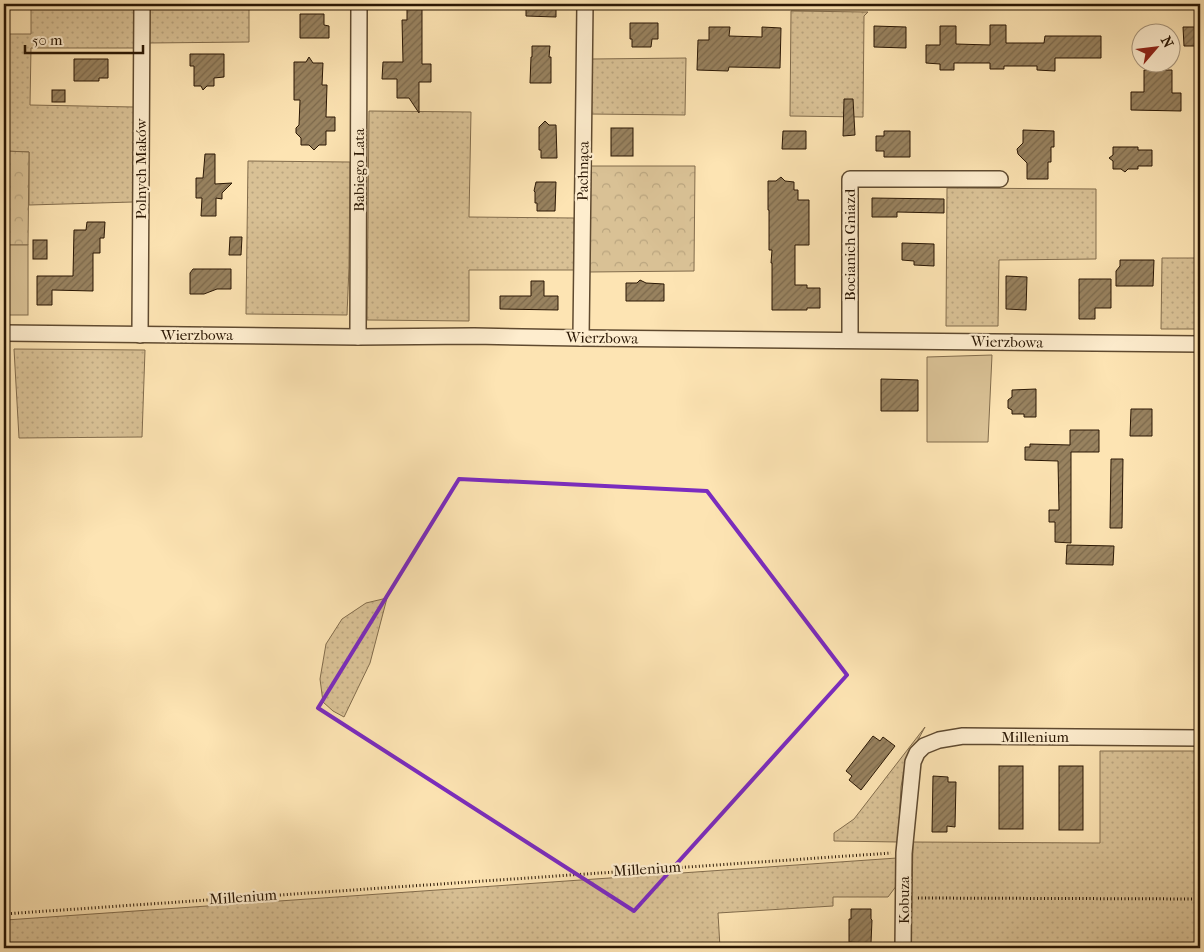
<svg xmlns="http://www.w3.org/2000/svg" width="1204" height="952" font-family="'IM FELL French Canon',serif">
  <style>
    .grass { fill: url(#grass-dots); stroke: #826c4c }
    .forest { fill: url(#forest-crowns); stroke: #826c4c }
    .garden { fill: #d9c195; stroke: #826c4c }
    .building { fill: url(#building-hatch); stroke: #2a1704 }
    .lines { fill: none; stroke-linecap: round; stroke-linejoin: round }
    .minor-casing { stroke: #5f4a30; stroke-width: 18 }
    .path { stroke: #2a1704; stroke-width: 3; stroke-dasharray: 1 2.5; stroke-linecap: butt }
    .minor { stroke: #feedce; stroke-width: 15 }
    .marked { fill: none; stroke: #7b2cbf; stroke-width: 4; stroke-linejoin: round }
    .labels { text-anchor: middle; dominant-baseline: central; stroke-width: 4.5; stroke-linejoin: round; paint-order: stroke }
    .street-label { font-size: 15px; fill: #2a1704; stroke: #feedce }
  </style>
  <defs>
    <pattern id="grass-dots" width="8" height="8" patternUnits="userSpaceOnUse" patternTransform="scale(1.25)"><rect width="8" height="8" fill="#d9c195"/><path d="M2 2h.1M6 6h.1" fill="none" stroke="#baa57f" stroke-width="1.8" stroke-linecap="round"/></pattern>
    <pattern id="forest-crowns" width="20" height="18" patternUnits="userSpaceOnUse" patternTransform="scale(1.25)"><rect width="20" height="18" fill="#d9c195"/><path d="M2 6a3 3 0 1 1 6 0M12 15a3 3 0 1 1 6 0" fill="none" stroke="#baa57f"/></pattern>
    <pattern id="building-hatch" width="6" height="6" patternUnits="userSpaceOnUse" patternTransform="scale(1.25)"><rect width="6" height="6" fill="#98825f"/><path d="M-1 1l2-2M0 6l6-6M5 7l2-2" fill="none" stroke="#7c694c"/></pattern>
  </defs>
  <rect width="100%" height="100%" fill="#fde4b3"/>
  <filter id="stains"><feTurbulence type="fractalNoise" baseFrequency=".004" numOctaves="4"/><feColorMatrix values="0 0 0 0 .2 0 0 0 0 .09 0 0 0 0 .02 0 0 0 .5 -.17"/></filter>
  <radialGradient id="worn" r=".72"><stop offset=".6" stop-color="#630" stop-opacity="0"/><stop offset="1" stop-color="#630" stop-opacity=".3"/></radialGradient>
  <!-- grass -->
  <g class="grass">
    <polygon points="31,4 136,4 135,48 31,48 30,105 134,107 133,202 29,205 29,152 4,151 4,34 31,34"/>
    <polygon points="149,4 249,4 249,42 148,43"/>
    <polygon points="791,11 868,12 864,16 863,117 790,116"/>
    <polygon points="686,58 685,115 589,114 591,59"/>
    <polygon points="369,111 471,112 469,217 574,218 574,270 469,270 469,321 367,320"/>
    <polygon points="248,161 350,162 349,267 347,315 246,314"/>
    <polygon points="947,188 1096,189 1096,259 999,260 998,326 946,326"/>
    <polygon points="1162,258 1200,258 1200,329 1161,329"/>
    <polygon points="14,349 145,350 142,437 19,438"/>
    <polygon points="387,598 370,663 344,717 333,711 323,702 320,679 326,644 342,619 366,603"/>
    <polygon points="925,727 905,764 901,787 898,842 834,841 834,833 854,819"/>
    <polygon points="1100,751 1200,751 1200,948 911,948 913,842 1100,843"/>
    <polygon points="897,858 897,885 888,897 833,897 833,906 718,913 720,948 245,948 244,946 215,948 8,948 6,920"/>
  </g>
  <!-- forest -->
  <g class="forest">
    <polygon points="4,151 29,152 28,245 4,245"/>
    <polygon points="591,166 695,166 694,271 589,272"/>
  </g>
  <!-- garden -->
  <g class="garden">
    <rect x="4" y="245" width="24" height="70"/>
    <polygon points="992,355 988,442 927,442 927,357"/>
  </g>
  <!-- building -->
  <g class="building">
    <polygon points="407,4 412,4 417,9 422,9 422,64 431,64 431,82 419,82 419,113 409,98 397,98 397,79 382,79 383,62 403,62 402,20 407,20"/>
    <polygon points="526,4 556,4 556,17 526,16"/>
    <polygon points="300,14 324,14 324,25 329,26 329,38 300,38"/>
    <polygon points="630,23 658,23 658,39 652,39 651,47 632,47 632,39 630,39"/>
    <polygon points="990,25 1006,25 1006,43 1044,43 1045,36 1101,36 1101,58 1055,58 1055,71 1037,70 1037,66 1004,66 1004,69 990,69 990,63 954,63 954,70 940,70 940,64 926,63 926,45 940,45 940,26 956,26 956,44 990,45"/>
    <polygon points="874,26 906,27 906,48 874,47"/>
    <polygon points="709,27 730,27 729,36 762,37 762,27 781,28 780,68 729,67 728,71 697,70 698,40 709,40"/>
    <polygon points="1183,27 1200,27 1200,46 1184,46"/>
    <polygon points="532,46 550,46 549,57 551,57 551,83 530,83 531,57 532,57"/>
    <polygon points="190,54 224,54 224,77 214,78 214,86 207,86 203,90 201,86 194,86 194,66 190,66"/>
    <polygon points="309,57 313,63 323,63 322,85 327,85 326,117 335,117 335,131 326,131 326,145 319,145 314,150 309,145 301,145 301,138 296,133 296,128 299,125 300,100 294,100 294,62 306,62"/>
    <polygon points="74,59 108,59 108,78 99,78 99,81 74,81"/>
    <polygon points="1144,70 1172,70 1172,93 1181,93 1181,111 1131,110 1131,92 1144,92"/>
    <rect x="52" y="90" width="13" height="12"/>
    <polygon points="844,99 853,99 855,135 843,136"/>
    <polygon points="545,121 549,125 556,125 557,158 541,158 541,150 539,150 539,127"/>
    <rect x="611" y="128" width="22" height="28"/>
    <polygon points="1023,130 1054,131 1054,147 1051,147 1051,162 1048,162 1048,179 1027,179 1027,163 1018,154 1017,149 1023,143"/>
    <polygon points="783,131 806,131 806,149 782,149"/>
    <polygon points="884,131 910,131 910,157 884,157 884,151 876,151 876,136 884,136"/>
    <polygon points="1113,147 1138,147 1138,150 1152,150 1152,166 1138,166 1138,169 1128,169 1125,172 1121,169 1113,169 1113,161 1109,158 1113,155"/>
    <polygon points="205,154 215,154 215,184 232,183 222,193 222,199 216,198 216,216 201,216 202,198 196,198 196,178 203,178"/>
    <polygon points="781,177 785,181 794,182 794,190 798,190 798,200 809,200 809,245 795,245 795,285 807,285 807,288 820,288 820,308 807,308 807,310 772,310 772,263 771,263 772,250 769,250 769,210 768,210 768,181 776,181"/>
    <polygon points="536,182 556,182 555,211 537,211 537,203 535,203 535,192 534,191"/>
    <polygon points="872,198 944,199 944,213 897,212 897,217 872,217"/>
    <polygon points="87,222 105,222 104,238 100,238 100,253 93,253 93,291 52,290 52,305 37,305 37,276 73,276 74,230 86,230"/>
    <polygon points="230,237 242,237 241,255 229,255"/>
    <rect x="33" y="240" width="14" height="19"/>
    <polygon points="902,243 934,244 934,266 914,265 914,261 902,260"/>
    <polygon points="1120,260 1154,260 1153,286 1116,286 1116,271 1120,266"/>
    <polygon points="193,269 231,269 231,289 217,289 204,294 190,294 190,273"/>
    <polygon points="1006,276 1027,277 1026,310 1006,309"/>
    <polygon points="1079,279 1111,279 1111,308 1095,308 1095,319 1079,319"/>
    <polygon points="640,280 646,283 664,284 664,301 626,301 626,283 637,283"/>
    <polygon points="531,281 544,281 544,296 558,296 558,310 500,309 500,296 531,296"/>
    <polygon points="881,379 918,380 918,411 881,411"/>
    <polygon points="1036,389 1036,417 1024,417 1024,414 1012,414 1012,410 1008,408 1008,400 1012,397 1012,390"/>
    <polygon points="1131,409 1152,409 1152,436 1130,436"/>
    <polygon points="1070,430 1099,430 1099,452 1071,452 1071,543 1055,542 1055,522 1049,522 1049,510 1059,510 1058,461 1025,460 1025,447 1030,447 1030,444 1070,445"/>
    <polygon points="1111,459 1123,459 1122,528 1110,528"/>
    <polygon points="1067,545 1114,546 1113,565 1066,564"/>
    <polygon points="873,736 880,741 883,737 895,746 861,790 849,780 852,776 846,771"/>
    <rect x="999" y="766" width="24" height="63"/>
    <rect x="1059" y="766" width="24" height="64"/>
    <polygon points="933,776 948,777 948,782 956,782 955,827 947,826 947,832 932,832"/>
    <polygon points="851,909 871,909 871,919 872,920 871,943 849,942 849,919 851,919"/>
  </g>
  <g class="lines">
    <defs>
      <g id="minor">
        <polyline points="4,333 358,337 474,336 581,338 1200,344"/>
        <polyline points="140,335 142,4"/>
        <polyline points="358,337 359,4"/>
        <polyline points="581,338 585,4"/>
        <polyline points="850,340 850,179 1000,179"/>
        <polyline points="903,948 904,853 913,762 917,753 924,746 939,740 963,736 1200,738"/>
      </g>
    </defs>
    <!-- minor casing -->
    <use href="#minor" class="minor-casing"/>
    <!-- path -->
    <g class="path">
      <polyline points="918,898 1200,899"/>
      <polyline points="4,914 891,853"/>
    </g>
    <!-- minor -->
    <use href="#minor" class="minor"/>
  </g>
  <!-- marked area -->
  <path class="marked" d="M459 479 707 491 847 675 634 911 318 708Z"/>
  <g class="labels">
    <!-- street labels -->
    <g class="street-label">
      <text transform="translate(141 169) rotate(-90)">Polnych Maków</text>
      <text transform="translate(359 170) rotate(-90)">Babiego Lata</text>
      <text transform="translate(583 171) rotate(-89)">Pachnąca</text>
      <text transform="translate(850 245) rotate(-90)">Bocianich Gniazd</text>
      <text x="197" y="335">Wierzbowa</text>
      <text transform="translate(602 338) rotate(1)">Wierzbowa</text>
      <text transform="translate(1007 342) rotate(1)">Wierzbowa</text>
      <text x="1035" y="737">Millenium</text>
      <text transform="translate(647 869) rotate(-4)">Millenium</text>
      <text transform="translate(243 897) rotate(-4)">Millenium</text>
      <text transform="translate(904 900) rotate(-90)">Kobuza</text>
    </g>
  </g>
  <!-- margin -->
  <rect width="1204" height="952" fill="none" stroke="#fde4b3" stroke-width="20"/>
  <rect x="5" y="5" width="1194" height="942" fill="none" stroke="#2a1704" stroke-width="2.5"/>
  <rect x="10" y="10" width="1184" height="932" fill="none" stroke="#2a1704"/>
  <!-- north arrow -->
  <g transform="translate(1156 48) rotate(62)"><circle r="24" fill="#feedce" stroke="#a9977d"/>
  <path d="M0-4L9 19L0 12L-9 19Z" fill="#8f2418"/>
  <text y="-8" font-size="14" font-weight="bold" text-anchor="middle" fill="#2a1704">N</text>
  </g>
  <!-- scale -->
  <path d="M25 45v8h118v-8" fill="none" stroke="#2a1704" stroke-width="2.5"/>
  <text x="32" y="45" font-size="15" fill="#2a1704" stroke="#feedce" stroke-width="4" paint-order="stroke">50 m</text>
  <rect width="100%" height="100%" filter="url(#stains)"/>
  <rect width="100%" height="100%" fill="url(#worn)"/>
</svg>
